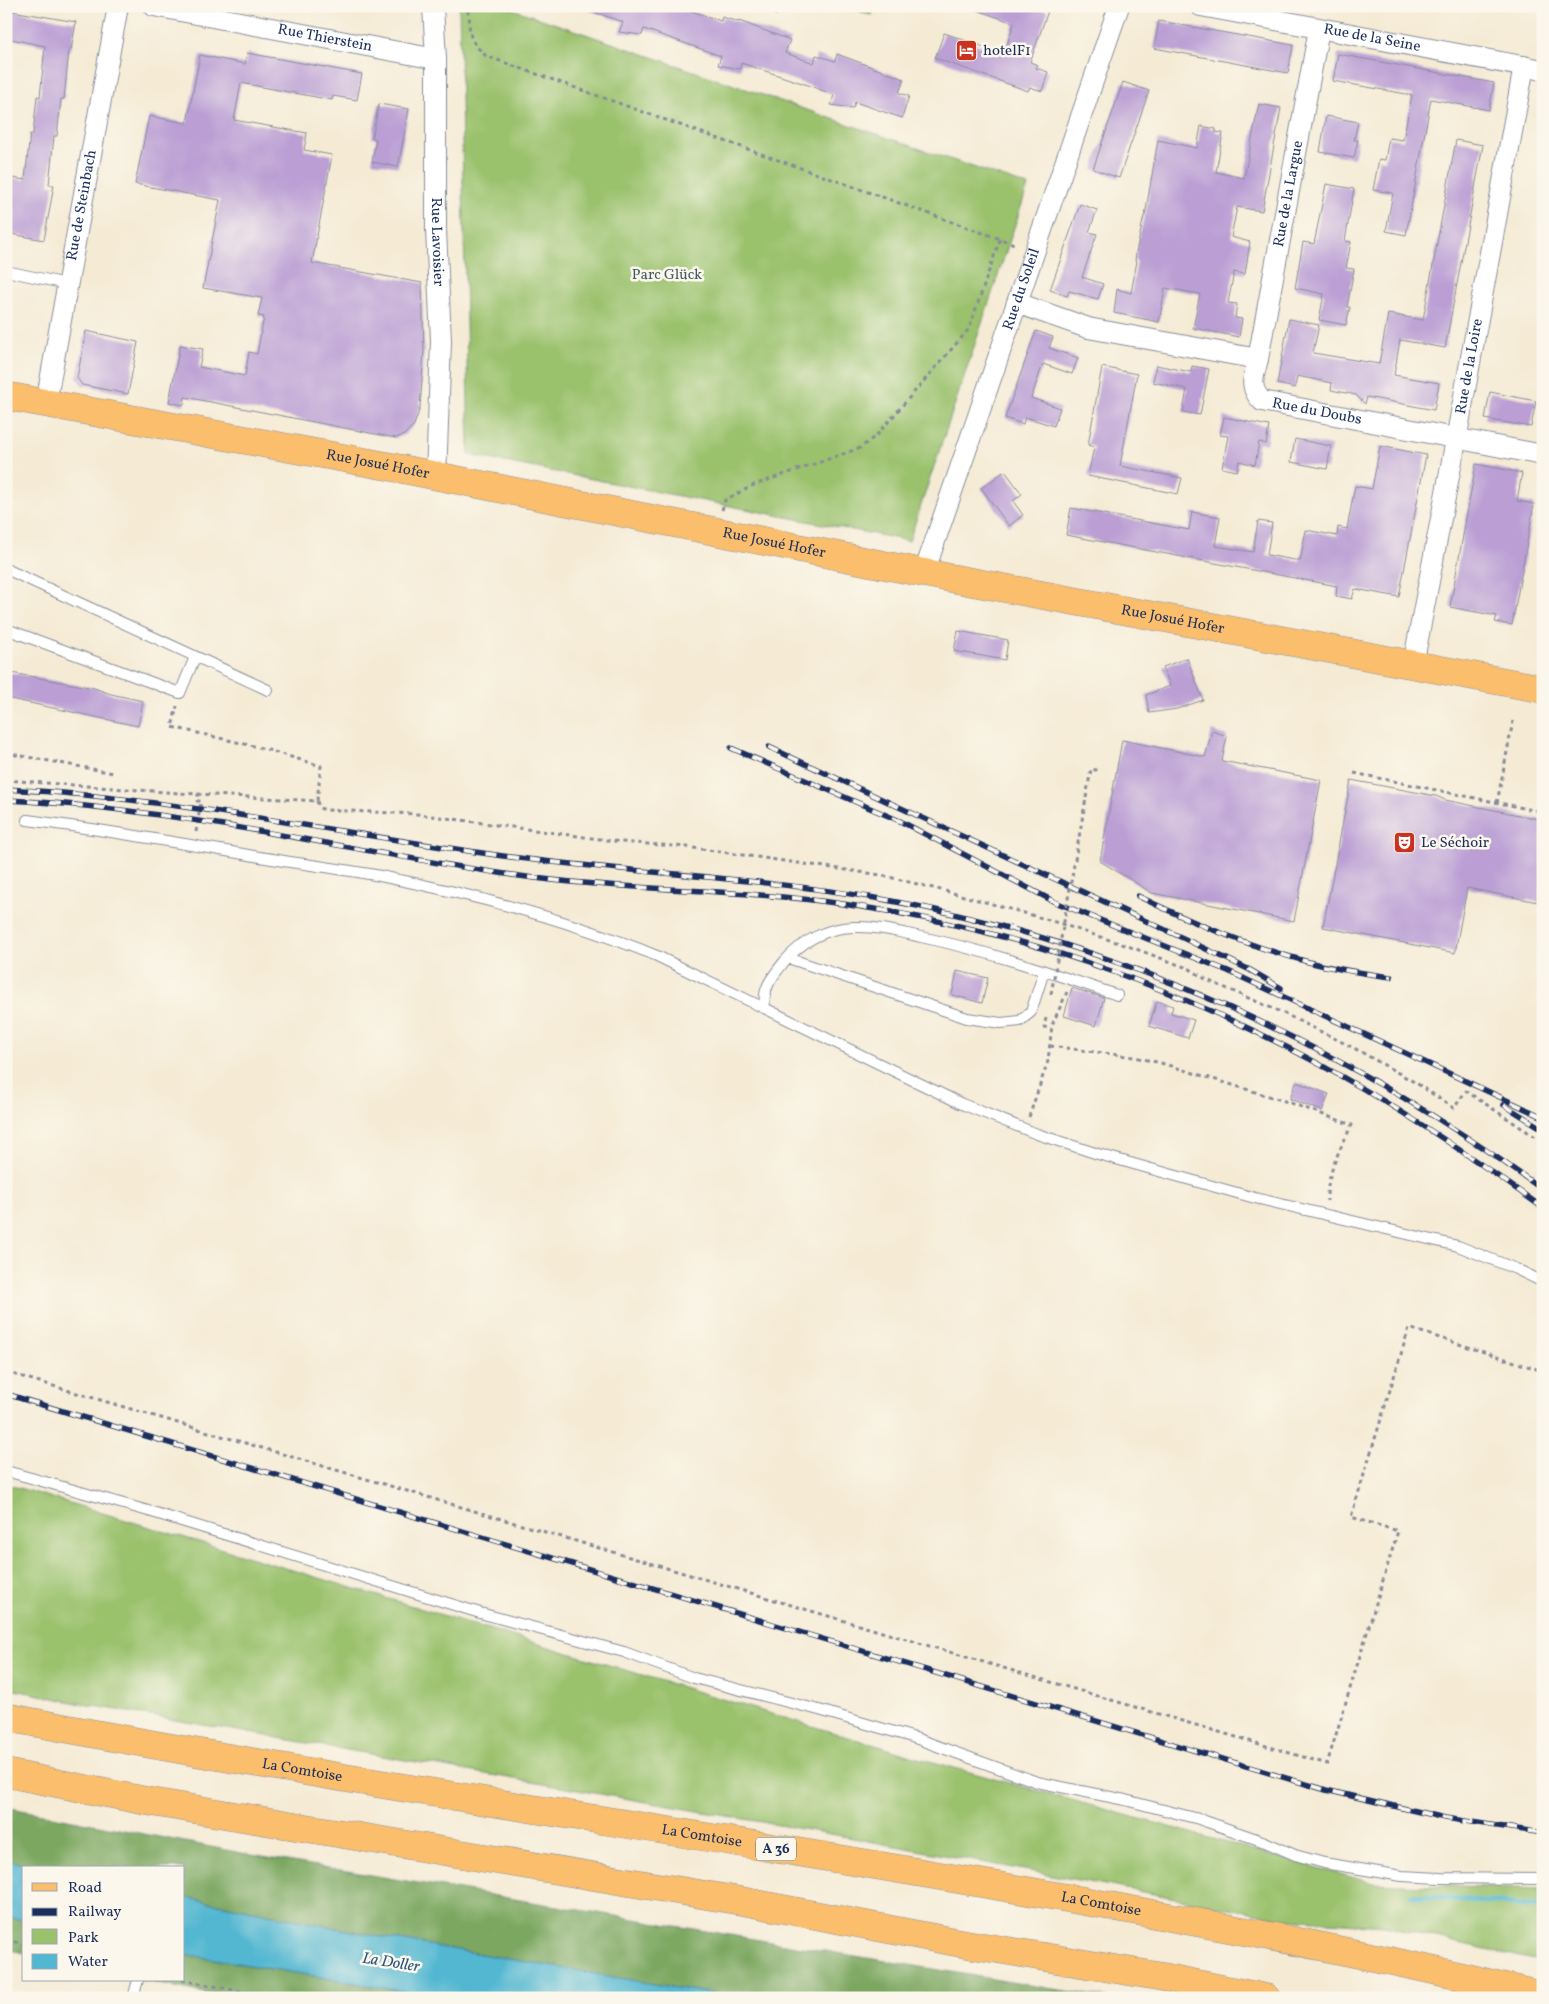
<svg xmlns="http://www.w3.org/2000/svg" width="1549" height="2004" font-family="Vollkorn,serif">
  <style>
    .green { fill: #9ac16c; stroke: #5a7865 }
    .forest { fill: #7ba760; stroke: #4b6b5f }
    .water { fill: #52b7d1; stroke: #367398 }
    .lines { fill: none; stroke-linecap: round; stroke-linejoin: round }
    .stream { stroke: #52b7d1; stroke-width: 5.5 }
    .building { fill: #ba9ed4 }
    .service-casing { stroke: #888d9a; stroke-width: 12 }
    .minor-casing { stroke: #888d9a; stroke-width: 22 }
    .primary-casing { stroke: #888d9a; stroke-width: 29 }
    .motorway-casing { stroke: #888d9a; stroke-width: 29 }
    .path { stroke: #888d9a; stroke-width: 3; stroke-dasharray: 4 4; stroke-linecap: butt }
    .service { stroke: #fff; stroke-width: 10 }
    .minor { stroke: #fff; stroke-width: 20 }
    .primary { stroke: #fabe6d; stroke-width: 28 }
    .motorway { stroke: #fabe6d; stroke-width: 28 }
    .rail-casing { stroke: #1b2f5e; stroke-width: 5.5 }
    .rail { stroke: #fbf7ec; stroke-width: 4; stroke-dasharray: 11; stroke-linecap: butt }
    .path-bridge { stroke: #888d9a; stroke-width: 3; stroke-dasharray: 4 4; stroke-linecap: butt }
    .labels { text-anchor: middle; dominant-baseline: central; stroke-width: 5; stroke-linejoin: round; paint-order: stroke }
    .shield { fill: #fbf7ec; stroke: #5e6b89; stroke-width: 1 }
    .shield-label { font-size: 14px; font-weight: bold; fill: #1b2f5e }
    .street-label { font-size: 15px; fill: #1b2f5e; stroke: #fbf7ec }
    .poi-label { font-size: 15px; fill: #1b2f5e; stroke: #fbf7ec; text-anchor: start }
    .park-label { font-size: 15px; fill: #415b62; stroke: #fbf7ec }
    .water-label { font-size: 16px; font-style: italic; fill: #2c5880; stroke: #fbf7ec }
  </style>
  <rect width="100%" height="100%" fill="#fbf7ec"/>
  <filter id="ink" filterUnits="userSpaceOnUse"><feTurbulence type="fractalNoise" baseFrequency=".02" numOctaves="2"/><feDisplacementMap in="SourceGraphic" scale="10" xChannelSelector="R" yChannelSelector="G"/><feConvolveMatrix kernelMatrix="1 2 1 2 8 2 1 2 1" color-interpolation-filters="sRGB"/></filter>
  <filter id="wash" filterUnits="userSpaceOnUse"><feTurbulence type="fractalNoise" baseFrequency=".0096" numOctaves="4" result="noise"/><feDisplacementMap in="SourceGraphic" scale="20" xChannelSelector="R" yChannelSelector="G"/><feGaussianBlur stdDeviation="1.12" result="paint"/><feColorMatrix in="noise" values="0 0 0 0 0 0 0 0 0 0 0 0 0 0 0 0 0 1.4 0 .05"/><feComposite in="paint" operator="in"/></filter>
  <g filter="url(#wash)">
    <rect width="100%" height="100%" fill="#f5ebd5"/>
    <!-- green -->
    <g class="green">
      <polygon points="459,6 504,6 1028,186 909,541 469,455"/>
      <polygon points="845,6 874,6 871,15"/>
      <polygon points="6,1484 915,1757 1373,1883 1543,1889 1543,1962 1383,1926 1288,1919 836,1835 77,1703 6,1688"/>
    </g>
    <!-- forest -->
    <g class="forest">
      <polygon points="6,1807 257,1856 1107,1998 735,1998 376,1936 184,1897 184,1868 42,1868 6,1860"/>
      <polygon points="6,1917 24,1920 24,1953 6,1949"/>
      <polygon points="184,1954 443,1998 229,1998 141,1980 184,1980"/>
    </g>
    <!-- water -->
    <g class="water">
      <polygon points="6,1860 42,1868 24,1868 24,1920 6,1917"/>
      <polygon points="184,1897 376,1936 735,1998 443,1998 184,1954"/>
    </g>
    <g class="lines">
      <!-- stream -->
      <polyline class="stream" points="1412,1895 1543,1907"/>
    </g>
    <g id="blocks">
      <!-- building -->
      <g class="building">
        <polygon points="585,6 677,6 721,21 722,17 739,22 739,21 790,40 785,53 814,63 816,55 835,61 837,54 904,79 899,93 909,96 902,118 855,102 853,108 831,105 834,95 808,85 741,63 740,69 718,65 721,56 644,29 642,35 619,32 623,22 585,9"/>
        <polygon points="975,6 1032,6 1048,11 1030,62 1038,65 1036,68 1048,72 1042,91 1030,87 1028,91 935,58 944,33 1004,54 1014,23 974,9"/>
        <polygon points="6,10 76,22 71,50 69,50 64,99 61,99 57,136 54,136 49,185 54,185 44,240 6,233 6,177 25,180 30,134 33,134 37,96 40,97 45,46 6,38"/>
        <polygon points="1159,21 1293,45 1288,73 1154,48"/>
        <polygon points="247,53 362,74 357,100 333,96 332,100 241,83 234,120 307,133 304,150 332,155 312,263 422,283 424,350 420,408 414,425 404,435 396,438 185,397 184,405 169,402 180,345 203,349 199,367 245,376 249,352 257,354 264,317 258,316 262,298 203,288 220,200 135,184 149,116 187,123 200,55 245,64"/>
        <polygon points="1338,54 1494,83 1489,110 1431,99 1406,235 1386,231 1393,193 1373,190 1379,159 1385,160 1389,138 1403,140 1412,95 1333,81"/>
        <polygon points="1123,82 1149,91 1119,178 1093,169"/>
        <polygon points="379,104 409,109 398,167 372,162 376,139 372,138"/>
        <polygon points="1259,104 1281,108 1262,211 1237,207 1231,237 1250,242 1245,274 1234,272 1228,303 1237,304 1235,318 1242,319 1239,337 1193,328 1200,294 1165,288 1159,322 1114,313 1117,289 1131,293 1137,261 1135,261 1136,253 1144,216 1145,216 1158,140 1197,148 1201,126 1216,129 1216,132 1223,133 1216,172 1244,178"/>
        <polygon points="1326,116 1358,122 1354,140 1358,140 1354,158 1320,152"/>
        <polygon points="1456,140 1483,145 1445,348 1400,340 1394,375 1439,383 1434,410 1367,397 1365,404 1356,395 1331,390 1332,383 1297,376 1295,388 1277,384 1289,319 1319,325 1313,353 1379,364 1388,314 1423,320"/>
        <polygon points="1326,184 1354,189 1345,241 1351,242 1346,268 1354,269 1347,307 1350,307 1346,325 1319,320 1324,294 1295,288 1303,242 1314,244"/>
        <polygon points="1080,204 1097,210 1089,232 1097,234 1082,277 1103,284 1098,299 1069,291 1067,296 1050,290"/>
        <polygon points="86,331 138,342 128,394 82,385 77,378"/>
        <polygon points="1036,331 1053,337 1049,348 1078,358 1072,374 1043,364 1031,398 1060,408 1054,426 1025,417 1023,424 1005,418"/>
        <polygon points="1156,365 1191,372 1192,366 1209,369 1200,415 1183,412 1187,389 1153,382"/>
        <polygon points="1102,367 1137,374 1120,466 1182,478 1178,494 1088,476 1094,447 1088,445"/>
        <polygon points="1490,392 1536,401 1531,427 1485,419"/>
        <polygon points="1224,417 1269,426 1266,444 1259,442 1255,465 1239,461 1237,471 1222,468 1228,436 1220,435"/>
        <polygon points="1295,439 1331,446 1327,469 1291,462"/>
        <polygon points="1380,446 1426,455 1399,597 1355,589 1352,599 1336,596 1337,586 1066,535 1071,508 1189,530 1192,512 1220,517 1215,546 1253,552 1258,521 1272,523 1267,555 1300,561 1306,530 1337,536 1338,527 1347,529 1355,486 1372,489"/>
        <polygon points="1476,464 1522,473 1517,501 1534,504 1512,625 1495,622 1497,616 1450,607"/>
        <polygon points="1005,471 1022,494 1013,501 1023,515 1009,526 981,488"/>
        <polygon points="958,631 1008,640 1005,660 954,651"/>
        <polygon points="1187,658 1203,700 1177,709 1149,713 1146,695 1170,686 1163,667"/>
        <polygon points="6,672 94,688 111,694 143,701 138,726 6,698"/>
        <polygon points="1212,731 1227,736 1222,761 1321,780 1294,921 1152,893 1100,861 1122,740 1205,757"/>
        <polygon points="1351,780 1436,796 1445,800 1543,820 1543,903 1467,888 1455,953 1323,927"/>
        <polygon points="957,971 988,978 982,1003 952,995"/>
        <polygon points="1072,988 1104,998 1096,1026 1064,1016"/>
        <polygon points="1157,1001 1173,1006 1171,1013 1194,1020 1188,1038 1149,1026"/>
        <polygon points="1296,1082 1329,1094 1322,1111 1290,1099"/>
      </g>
    </g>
  </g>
  <g filter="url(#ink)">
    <use href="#blocks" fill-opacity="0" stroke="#888d9a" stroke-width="1"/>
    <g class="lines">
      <defs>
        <g id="service">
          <polyline points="6,271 67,284"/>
          <polyline points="6,569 268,690"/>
          <polyline points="6,629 180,693 195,657"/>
          <path d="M27 820C107 830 186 844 266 858 306 865 346 869 385 877 475 895 572 921 657 956L962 1104 1037 1134 1098 1154 1255 1198 1458 1246 1516 1269 1543 1282"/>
          <polyline points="788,958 967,1018 1001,1023 1020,1021 1031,1012 1044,971"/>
          <path d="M765 1008C762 988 772 977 784 962 802 941 826 928 853 927 876 926 899 932 921 937 988 951 1052 973 1117 995"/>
          <polyline points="6,1471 152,1512 480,1613 624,1652 694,1678 819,1710 915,1738 1037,1782 1125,1800 1199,1819 1265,1842 1295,1855 1324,1863 1402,1876 1440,1878 1543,1879"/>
          <polyline points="133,1998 138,1980"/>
        </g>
        <g id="minor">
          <path id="s1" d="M154 6 436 59"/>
          <path id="s2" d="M433 6 436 59V229L441 341 436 477"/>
          <path id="s3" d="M1201 6 1543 70"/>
          <path id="s4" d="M1017 303 1088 328 1258 359C1254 376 1248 387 1262 401L1543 455"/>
          <path id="s5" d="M1258 359 1319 29"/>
          <path id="s6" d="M46 403 118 6"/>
          <path id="s7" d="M924 573 1119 6"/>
          <path id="s8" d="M1413 665 1456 440 1524 66"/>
        </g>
        <g id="primary">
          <path id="s9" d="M6 396 387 466 924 573 1543 689"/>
        </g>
        <g id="motorway">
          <path id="s10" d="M6 1717C371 1788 739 1838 1105 1905 1251 1932 1398 1960 1543 1996"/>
          <polyline points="6,1773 146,1801 747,1902 955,1942 1163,1977 1266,1998"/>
        </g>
      </defs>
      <!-- service casing -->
      <use href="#service" class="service-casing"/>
      <!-- minor casing -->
      <use href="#minor" class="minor-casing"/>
      <!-- primary casing -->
      <use href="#primary" class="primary-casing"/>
      <!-- motorway casing -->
      <use href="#motorway" class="motorway-casing"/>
      <!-- path -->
      <g class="path">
        <path d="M451 7C476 8 467 15 470 33 472 43 480 50 486 56L1017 245"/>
        <polyline points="775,15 778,6"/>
        <polyline points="722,510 725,500 754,485 860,448 876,436 969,329 1000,239"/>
        <polyline points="6,753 114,773"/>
        <polyline points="1354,773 1543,812"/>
        <polyline points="6,780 179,793 317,801 321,766 258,747 172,727 177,706"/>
        <polyline points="1086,798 1091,769 1096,770 1096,768"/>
        <polyline points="317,801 319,808 326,810 417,814 621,842 687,847 881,875 953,893 1049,920 1128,946 1190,969 1207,980 1283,1013 1354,1048 1416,1083 1454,1108 1466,1091 1543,1142"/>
        <polyline points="1497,803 1513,721"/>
        <polyline points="196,832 201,801 197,801 198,794"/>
        <polyline points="1046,1018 1044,1027 1051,1028"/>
        <path d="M1050 1046 1134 1057 1161 1063 1288 1102 1352 1125C1340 1148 1326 1176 1327 1201"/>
        <polyline points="1029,1117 1048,1061 1052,1025 1067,992"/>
        <polyline points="6,1372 1327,1764 1398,1531 1351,1517 1409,1328 1543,1371"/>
        <polyline points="6,1940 24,1944"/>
        <polyline points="182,1980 276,1998"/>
      </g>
      <!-- service -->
      <use href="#service" class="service"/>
      <!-- minor -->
      <use href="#minor" class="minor"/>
      <!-- primary -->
      <use href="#primary" class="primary"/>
      <!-- motorway -->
      <use href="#motorway" class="motorway"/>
      <defs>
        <g id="rail">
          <polyline points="769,747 1185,939 1250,970 1281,988"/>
          <polyline points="731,748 900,821 1055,902 1228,971 1543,1117"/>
          <path d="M6 789C173 798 338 833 503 856 629 873 756 877 881 899 1120 942 1347 1047 1543 1190"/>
          <path d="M6 800C177 808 343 850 512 875 622 891 733 888 843 904 1028 930 1206 997 1367 1091 1428 1127 1486 1167 1543 1208"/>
          <path d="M1138 896C1191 922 1248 946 1305 961 1333 969 1362 973 1391 977"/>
          <polyline points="1504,1105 1543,1129"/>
          <polyline points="6,1394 1326,1790 1445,1818 1543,1833"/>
        </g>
      </defs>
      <!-- rail casing -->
      <use href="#rail" class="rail-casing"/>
      <!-- rail -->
      <use href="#rail" class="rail"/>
      <!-- path-bridge -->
      <polyline class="path-bridge" points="1051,994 1086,798"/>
    </g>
  </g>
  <!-- icons -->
  <defs>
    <symbol id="hotel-square" viewBox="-11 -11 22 22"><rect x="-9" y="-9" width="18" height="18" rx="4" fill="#c8321e" stroke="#fbf7ec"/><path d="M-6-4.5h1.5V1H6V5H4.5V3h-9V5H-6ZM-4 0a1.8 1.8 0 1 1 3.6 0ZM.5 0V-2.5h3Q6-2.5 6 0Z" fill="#fff"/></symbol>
    <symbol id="theatre-square" viewBox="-11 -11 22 22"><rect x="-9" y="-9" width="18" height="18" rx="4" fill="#c8321e" stroke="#fbf7ec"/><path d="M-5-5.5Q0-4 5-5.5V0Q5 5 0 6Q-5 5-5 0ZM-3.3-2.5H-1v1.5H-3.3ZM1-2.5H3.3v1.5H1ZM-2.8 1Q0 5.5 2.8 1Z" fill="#fff"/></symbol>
  </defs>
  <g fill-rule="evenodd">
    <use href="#hotel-square" x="954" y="38" width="25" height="25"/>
    <use href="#theatre-square" x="1392" y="830" width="25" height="25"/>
  </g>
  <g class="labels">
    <!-- shield labels -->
    <rect class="shield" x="756" y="1837.5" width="40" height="23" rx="4"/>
    <g class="shield-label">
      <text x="776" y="1849">A 36</text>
    </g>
    <!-- street labels -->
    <g class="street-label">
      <text stroke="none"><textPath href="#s1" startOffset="174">Rue Thierstein</textPath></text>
      <text stroke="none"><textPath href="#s3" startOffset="174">Rue de la Seine</textPath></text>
      <text stroke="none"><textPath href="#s5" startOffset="168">Rue de la Largue</textPath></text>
      <text stroke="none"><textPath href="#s6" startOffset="201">Rue de Steinbach</textPath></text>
      <text stroke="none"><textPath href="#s2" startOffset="236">Rue Lavoisier</textPath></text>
      <text stroke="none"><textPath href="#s7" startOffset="300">Rue du Soleil</textPath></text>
      <text stroke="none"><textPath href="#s8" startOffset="304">Rue de la Loire</textPath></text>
      <text stroke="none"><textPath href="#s4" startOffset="349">Rue du Doubs</textPath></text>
      <text stroke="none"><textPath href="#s9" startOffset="378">Rue Josué Hofer</textPath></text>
      <text stroke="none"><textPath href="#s9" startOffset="782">Rue Josué Hofer</textPath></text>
      <text stroke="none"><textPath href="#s9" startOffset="1188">Rue Josué Hofer</textPath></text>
      <text stroke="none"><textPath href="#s10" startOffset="301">La Comtoise</textPath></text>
      <text stroke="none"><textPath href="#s10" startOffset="706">La Comtoise</textPath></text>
      <text stroke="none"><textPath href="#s10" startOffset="1111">La Comtoise</textPath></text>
    </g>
    <!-- poi labels -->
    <g class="poi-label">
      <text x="983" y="51">hotelF1</text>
      <text x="1421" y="843">Le Séchoir</text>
    </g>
    <!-- park labels -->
    <g class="park-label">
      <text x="667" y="275">Parc Glück</text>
    </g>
    <!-- water labels -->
    <g class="water-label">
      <text transform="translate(391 1963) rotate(9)">La Doller</text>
    </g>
  </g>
  <!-- margin -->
  <rect width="1549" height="2004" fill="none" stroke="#fbf7ec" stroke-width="25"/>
  <!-- legend -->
  <rect x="22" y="1866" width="162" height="115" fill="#fbf7ec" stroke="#a1a7b3"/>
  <rect x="32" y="1883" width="25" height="8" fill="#fabe6d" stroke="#a1a7b3"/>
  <text x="68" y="1892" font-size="15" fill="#1b2f5e">Road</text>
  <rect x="32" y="1908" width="25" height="8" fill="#1b2f5e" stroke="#a1a7b3"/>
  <text x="68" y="1916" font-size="15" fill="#1b2f5e">Railway</text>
  <rect x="32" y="1929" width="25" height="15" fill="#9ac16c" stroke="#a1a7b3"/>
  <text x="68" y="1942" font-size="15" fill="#1b2f5e">Park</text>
  <rect x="32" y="1954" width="25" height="15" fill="#52b7d1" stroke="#a1a7b3"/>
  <text x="68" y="1966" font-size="15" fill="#1b2f5e">Water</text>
</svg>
